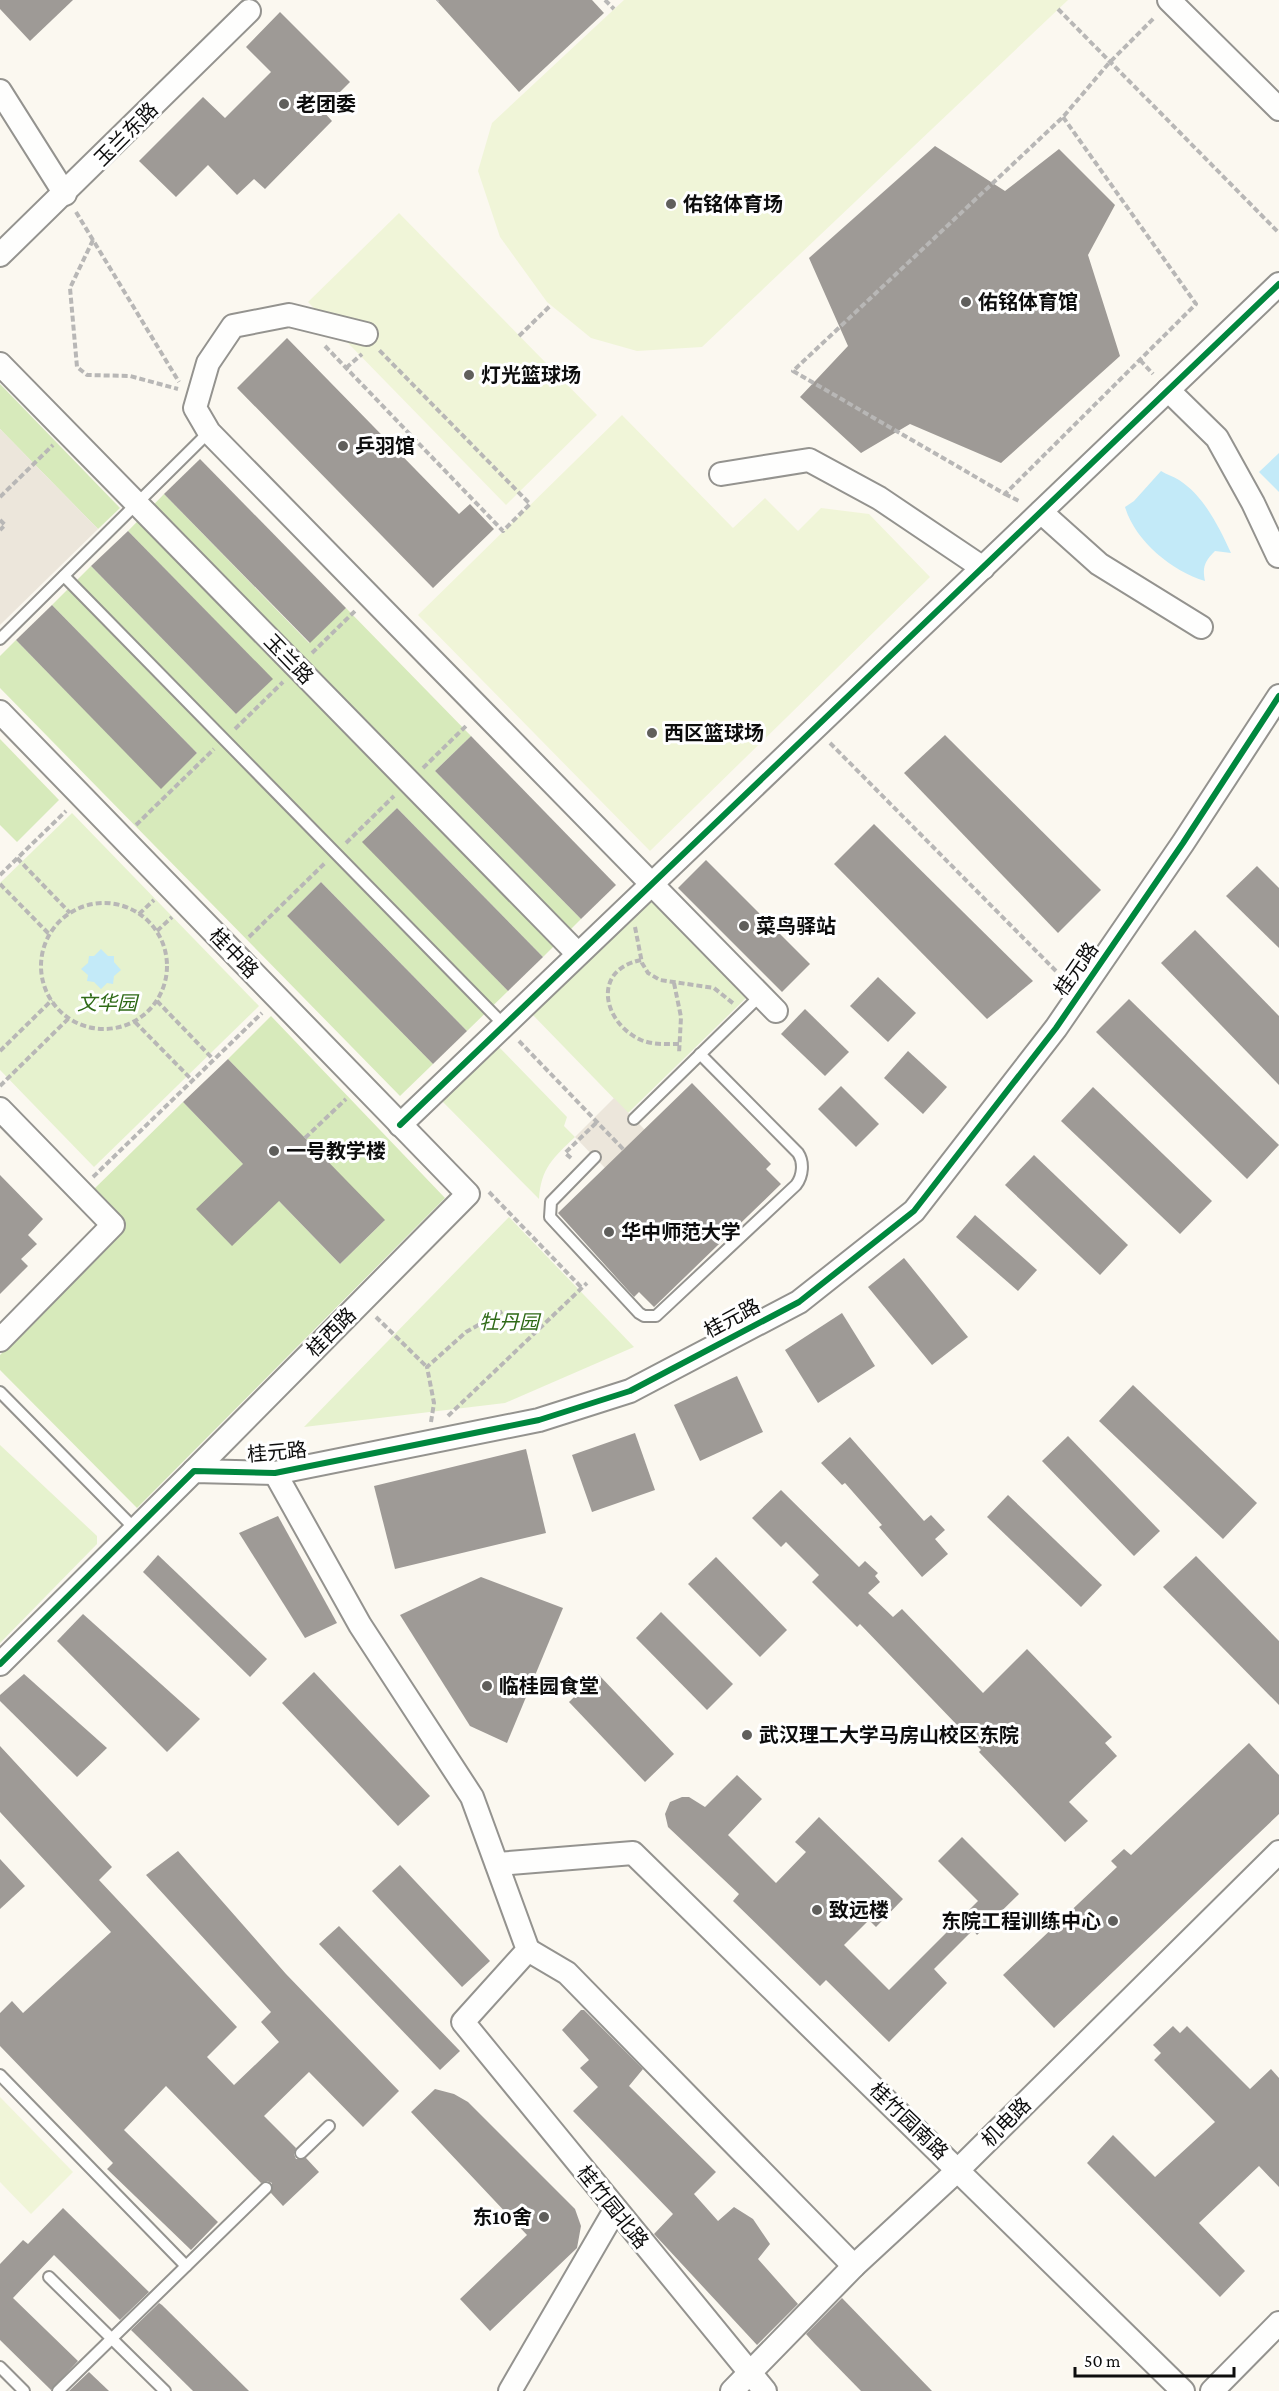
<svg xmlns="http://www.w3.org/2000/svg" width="1279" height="2391" font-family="'Crimson Pro','Noto Sans SC',serif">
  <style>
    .green { fill: #e6f2ce }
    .forest { fill: #d7eabb }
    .pitch { fill: #f0f5d8 }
    .plaza { fill: #ece6db }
    .water { fill: #c3eaf8 }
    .building { fill: #9e9a96 }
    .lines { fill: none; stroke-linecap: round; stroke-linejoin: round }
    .lane-casing { stroke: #94938f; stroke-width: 14 }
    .street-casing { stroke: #94938f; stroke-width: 26 }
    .path { stroke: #b8b7b6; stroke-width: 4; stroke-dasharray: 6 3; stroke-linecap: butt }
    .lane { stroke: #fefefd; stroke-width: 10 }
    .street { stroke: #fefefd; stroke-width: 22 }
    .cycleway-casing { stroke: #fff; stroke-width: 10 }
    .cycleway { stroke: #00873e; stroke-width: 6 }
    .poi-dot { fill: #605f5c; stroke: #fff; stroke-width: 2 }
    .labels { text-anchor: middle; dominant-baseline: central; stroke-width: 6; stroke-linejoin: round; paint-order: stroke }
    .poi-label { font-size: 20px; font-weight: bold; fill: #0d0d0d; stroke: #fff; text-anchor: start }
    .street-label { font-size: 20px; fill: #0d0d0d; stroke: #fff }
    .park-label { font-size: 20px; font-style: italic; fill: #2f6a17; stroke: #fff }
  </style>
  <rect width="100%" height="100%" fill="#fbf8f0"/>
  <!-- green -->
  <g class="green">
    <polygon points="72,813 259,1006 94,1167 0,1070 0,883"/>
    <polygon points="652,894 749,995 628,1113 531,1013"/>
    <path d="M497 1045 567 1117 564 1126 575 1137C553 1158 541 1168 539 1199L441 1100Z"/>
    <polygon points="509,1217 634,1347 505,1403 304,1427"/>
    <polygon points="0,1445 97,1536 97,1544 0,1643"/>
  </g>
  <!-- forest -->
  <g class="forest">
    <polygon points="0,384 120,508 98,529 0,429"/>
    <polygon points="164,494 309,643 346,608 471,736 435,771 581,919 543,957 397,808 363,841 508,991 467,1031 321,882 287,916 433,1064 400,1096 0,688 0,656 16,640 161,788 197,753 52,605 91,566 236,714 272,679 128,531"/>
    <polygon points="0,739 59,800 17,842 0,825"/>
    <polygon points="271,1016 445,1198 137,1508 0,1370 0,1355 126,1227 92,1191 183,1102 340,1264 384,1221 228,1059"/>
  </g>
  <!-- pitch -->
  <g class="pitch">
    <polygon points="624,0 1068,0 702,347 637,351 591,338 547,302 500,237 478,171 492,123"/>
    <polygon points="399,213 597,415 506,505 308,302"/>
    <polygon points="622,415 733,528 765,498 798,531 821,508 869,514 930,577 650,851 418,615"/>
    <polygon points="0,2097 73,2172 31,2214 0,2182"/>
  </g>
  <!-- plaza -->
  <g class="plaza">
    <polygon points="0,429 98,529 0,625"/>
    <polygon points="614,1098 645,1130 605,1168 575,1137"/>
  </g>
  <!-- water -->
  <g class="water">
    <polygon points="1279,453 1279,492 1259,472"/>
    <path d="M1161 471C1167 475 1173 476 1179 480 1204 496 1219 527 1231 553L1215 551C1205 561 1202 567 1205 581 1172 571 1135 541 1125 507L1134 501Z"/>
    <polygon points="101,949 108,956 114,956 114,962 121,970 114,976 113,984 107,983 101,989 94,982 87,981 88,975 81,969 88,963 89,956 94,956"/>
  </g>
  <!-- building -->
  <g class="building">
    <polygon points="0,0 73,0 30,41 0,9"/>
    <polygon points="436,0 592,0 604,13 519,92"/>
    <polygon points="280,12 350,82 322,110 332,121 265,189 254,179 237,195 208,165 176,197 139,161 203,97 225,118 271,72 246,47"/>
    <polygon points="935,146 1005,191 1059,149 1115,205 1088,255 1120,356 1001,463 910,424 861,453 800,397 848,346 809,258"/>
    <polygon points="287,338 459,514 470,504 494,529 433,588 237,388"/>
    <polygon points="200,459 346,608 310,643 164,494"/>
    <polygon points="128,531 273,679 236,714 91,566"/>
    <polygon points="52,605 197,753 161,789 16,640"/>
    <polygon points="945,735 1101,890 1058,933 904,773"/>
    <polygon points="471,736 616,885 581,919 435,771"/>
    <polygon points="397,808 543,957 508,991 362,842"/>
    <polygon points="874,824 1033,981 987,1019 834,864"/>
    <polygon points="706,860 810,964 782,992 678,888"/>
    <polygon points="1257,866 1279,888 1279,948 1226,896"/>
    <polygon points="321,882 467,1031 433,1064 287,916"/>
    <polygon points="1195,930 1279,1016 1279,1085 1161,963"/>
    <polygon points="878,977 916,1013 888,1042 850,1006"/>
    <polygon points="1129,999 1279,1145 1247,1179 1096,1032"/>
    <polygon points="805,1009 849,1052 825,1076 781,1034"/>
    <polygon points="908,1051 947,1087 923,1114 884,1078"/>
    <polygon points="228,1059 385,1220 340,1264 279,1201 232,1246 196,1209 243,1164 183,1102"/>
    <polygon points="692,1083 771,1164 766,1169 781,1184 654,1307 639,1292 634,1297 558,1213"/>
    <polygon points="841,1086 879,1124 856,1147 818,1109"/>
    <polygon points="1093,1087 1212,1201 1180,1234 1061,1121"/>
    <polygon points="1034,1155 1128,1245 1100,1275 1005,1185"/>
    <polygon points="0,1175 43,1219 28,1235 37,1244 21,1259 28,1266 0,1294"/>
    <polygon points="975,1215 1037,1270 1018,1291 956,1237"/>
    <polygon points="904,1258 968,1337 932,1365 868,1287"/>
    <polygon points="842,1313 875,1366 818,1403 785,1350"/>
    <polygon points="737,1376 763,1432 700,1461 674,1405"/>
    <polygon points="1133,1385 1257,1503 1223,1539 1099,1421"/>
    <polygon points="635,1433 655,1490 592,1512 572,1455"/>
    <polygon points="1068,1436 1160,1531 1134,1556 1042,1461"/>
    <polygon points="850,1437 924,1521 931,1515 945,1530 935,1539 948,1554 922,1577 879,1527 882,1525 845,1483 842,1485 821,1463"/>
    <polygon points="526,1449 546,1533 395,1569 374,1486"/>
    <polygon points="781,1490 859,1567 865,1561 878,1573 875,1576 880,1582 868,1593 893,1617 902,1609 983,1693 1027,1649 1112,1737 1105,1743 1117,1756 1069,1802 1088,1821 1065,1842 979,1752 981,1750 860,1624 857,1627 812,1582 819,1575 786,1542 781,1547 752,1518"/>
    <polygon points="1008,1495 1102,1585 1081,1607 987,1517"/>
    <polygon points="278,1516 337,1623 305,1638 239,1533"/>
    <polygon points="158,1555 267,1659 250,1677 143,1572"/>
    <polygon points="1196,1556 1279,1641 1279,1705 1163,1587"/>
    <polygon points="716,1557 787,1630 760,1657 688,1584"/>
    <polygon points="481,1577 563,1608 507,1743 470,1726 400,1615"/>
    <polygon points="661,1612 733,1684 707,1710 636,1638"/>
    <polygon points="83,1614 200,1719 167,1752 57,1641"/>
    <polygon points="314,1672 430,1796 398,1826 282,1703"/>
    <polygon points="24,1674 107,1748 77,1777 0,1701 0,1695"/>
    <polygon points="598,1674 674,1754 645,1782 569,1702"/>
    <polygon points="1249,1743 1279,1775 1279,1814 1054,2028 1003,1975 1117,1867 1111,1861 1124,1849 1131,1855"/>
    <polygon points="0,1746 112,1867 99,1880 237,2027 207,2057 234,2085 279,2042 261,2022 271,2012 146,1875 178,1851 286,1974 399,2091 363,2127 309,2072 264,2116 296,2148 294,2154 296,2159 306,2158 319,2172 283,2206 271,2193 272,2183 267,2181 261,2183 166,2086 124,2130 218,2222 191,2250 107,2169 113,2163 0,2046 0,2013 12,2001 23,2013 111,1932 0,1812"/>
    <polygon points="737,1775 762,1799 728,1835 776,1883 806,1852 795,1842 819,1817 903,1899 876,1927 869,1920 844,1945 889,1990 978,1901 938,1861 962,1837 1019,1894 977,1935 973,1930 934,1969 947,1983 889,2042 826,1980 820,1986 733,1901 739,1894 668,1827 665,1814 670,1802 682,1797 689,1797 705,1807"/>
    <polygon points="0,1859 25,1886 0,1909"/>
    <polygon points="400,1865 490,1961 462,1987 372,1891"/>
    <polygon points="339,1926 460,2051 440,2070 319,1944"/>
    <polygon points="581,2010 584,2010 643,2069 629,2086 716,2172 694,2194 718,2221 734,2207 753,2219 770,2244 758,2259 798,2304 757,2345 654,2234 673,2214 573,2111 598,2087 580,2068 589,2060 562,2030"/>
    <polygon points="1173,2026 1180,2033 1187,2026 1250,2089 1271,2069 1279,2078 1279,2187 1259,2166 1199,2223 1245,2271 1220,2297 1087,2163 1113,2135 1155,2177 1215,2122 1154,2060 1161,2053 1153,2045"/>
    <polygon points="435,2089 454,2094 468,2102 575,2209 581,2226 577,2248 490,2331 460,2299 527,2235 411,2112"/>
    <polygon points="63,2208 149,2292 120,2320 54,2255 13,2298 78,2361 51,2390 0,2340 0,2264 23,2240 28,2244"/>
    <polygon points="842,2298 932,2391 861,2391 815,2344 806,2334"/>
    <polygon points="159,2303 162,2305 249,2391 193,2391 131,2330"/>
    <polygon points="89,2372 109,2391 69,2391"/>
  </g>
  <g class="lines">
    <defs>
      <g id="lane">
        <polyline points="64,576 504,1025"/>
        <polyline points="0,639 209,432"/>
        <polyline points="634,1119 761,995"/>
        <path d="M595 1157 551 1202 550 1217 639 1313 644 1316H656L796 1185C803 1176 804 1162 798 1153L700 1054"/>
        <polyline points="0,1392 136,1530"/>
        <polyline points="0,2075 186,2266"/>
        <polyline points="301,2153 329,2126"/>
        <polyline points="49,2277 165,2391"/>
        <polyline points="0,2367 24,2391"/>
        <polyline points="58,2391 266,2188"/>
      </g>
      <g id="street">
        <polyline points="1169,0 1279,109"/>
        <polyline points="0,91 65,194"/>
        <polyline points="0,255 249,11"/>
        <polyline points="366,334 289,315 233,326 208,363 195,408 209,432 776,1011"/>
        <polyline points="0,364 578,954"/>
        <polyline points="1168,390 1217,438 1253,503 1278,556"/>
        <polyline points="721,474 809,460 879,498 983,568"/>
        <polyline points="1041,512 1099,564 1201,627"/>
        <polyline points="0,712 468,1194 194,1471"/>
        <polyline points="0,1109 113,1225 0,1340"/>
        <polyline points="400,1125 1279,284"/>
        <polyline points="275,1473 360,1625 472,1797 528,1950 463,2022 765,2391"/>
        <polyline points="0,1664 194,1471 275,1473 539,1420 630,1391 799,1302 914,1211 1056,1028 1183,843 1279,696"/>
        <polyline points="497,1864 633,1853 1183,2391"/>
        <polyline points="528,1950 567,1973 854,2266"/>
        <polyline points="510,2391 615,2210"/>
        <polyline points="732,2391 854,2266 959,2169 1279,1852"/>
        <polyline points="1212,2391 1279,2323"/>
      </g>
    </defs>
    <!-- lane casing -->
    <use href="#lane" class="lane-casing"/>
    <!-- street casing -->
    <use href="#street" class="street-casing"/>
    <!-- path -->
    <g class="path">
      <polyline points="605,0 614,9"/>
      <polyline points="437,1 438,0"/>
      <polyline points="1058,9 1279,233"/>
      <polyline points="1063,117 1196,304 1005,494 793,371 1063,117 1109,63 1155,17"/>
      <polyline points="76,212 179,382"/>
      <polyline points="93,240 70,288 77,367 87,375 130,376 178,389"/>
      <polyline points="519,336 551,305"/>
      <polyline points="325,346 503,531 530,504 378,349"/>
      <polyline points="1140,360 1153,374"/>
      <polyline points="346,368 362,354"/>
      <polyline points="1005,494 1021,502"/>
      <polyline points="0,497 53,445"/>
      <polyline points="0,520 5,525 0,530"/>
      <polyline points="312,653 356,610"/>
      <polyline points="235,729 283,682"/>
      <polyline points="830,743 1056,971"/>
      <polyline points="423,768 467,725"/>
      <polyline points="136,825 214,749"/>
      <polyline points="346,843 394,796"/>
      <polyline points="17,858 70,913"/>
      <polyline points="0,875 66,811"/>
      <polyline points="0,884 50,935"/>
      <circle cx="104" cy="966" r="63"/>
      <polyline points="139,914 154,900"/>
      <polyline points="635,927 642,963 648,973 660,980 714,988 734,1004"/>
      <polyline points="157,931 172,917"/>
      <polyline points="249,937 325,863"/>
      <path d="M641 960C591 970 603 1023 641 1040 653 1045 666 1044 679 1044"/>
      <polyline points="674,983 681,1017 679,1054"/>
      <polyline points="157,1001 213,1059"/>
      <polyline points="135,1022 192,1080"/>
      <polyline points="519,1041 624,1150"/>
      <polyline points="0,1051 52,1000"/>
      <polyline points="0,1086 69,1018"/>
      <polyline points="305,1138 346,1099"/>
      <polyline points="571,1158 565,1153 597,1122"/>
      <polyline points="93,1177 262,1013"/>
      <polyline points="489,1192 582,1288"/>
      <polyline points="376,1317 427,1367"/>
      <polyline points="448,1416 587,1283"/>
      <polyline points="431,1422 434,1403 427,1367 466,1332 503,1311 541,1328"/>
    </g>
    <!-- lane -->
    <use href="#lane" class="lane"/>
    <!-- street -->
    <use href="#street" class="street"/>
    <defs>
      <g id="cycleway">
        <polyline points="400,1125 1279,284"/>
        <polyline points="0,1664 194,1471 275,1473 539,1420 630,1391 799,1302 914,1211 1056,1028 1183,843 1279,696"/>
      </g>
    </defs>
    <!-- cycleway casing -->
    <use href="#cycleway" class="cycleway-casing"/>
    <!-- cycleway -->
    <use href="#cycleway" class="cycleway"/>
  </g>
  <!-- markers -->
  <g class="poi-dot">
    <circle cx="284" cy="104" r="6"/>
    <circle cx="671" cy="204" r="6"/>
    <circle cx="966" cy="302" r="6"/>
    <circle cx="469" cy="375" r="6"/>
    <circle cx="343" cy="446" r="6"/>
    <circle cx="652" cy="733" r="6"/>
    <circle cx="744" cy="926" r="6"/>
    <circle cx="274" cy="1151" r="6"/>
    <circle cx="609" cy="1232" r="6"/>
    <circle cx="487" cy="1686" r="6"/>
    <circle cx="747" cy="1735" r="6"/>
    <circle cx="817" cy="1910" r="6"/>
    <circle cx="1113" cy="1921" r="6"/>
    <circle cx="544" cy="2217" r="6"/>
  </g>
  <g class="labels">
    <!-- poi labels -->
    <g class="poi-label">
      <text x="296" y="104">老团委</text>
      <text x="683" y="204">佑铭体育场</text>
      <text x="978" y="302">佑铭体育馆</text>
      <text x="481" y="375">灯光篮球场</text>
      <text x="355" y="446">乒羽馆</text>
      <text x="664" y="733">西区篮球场</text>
      <text x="756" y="926">菜鸟驿站</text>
      <text x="286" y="1151">一号教学楼</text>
      <text x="621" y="1232">华中师范大学</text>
      <text x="499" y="1686">临桂园食堂</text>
      <text x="759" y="1735">武汉理工大学马房山校区东院</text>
      <text x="829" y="1910">致远楼</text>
      <text x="1101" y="1921" text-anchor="end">东院工程训练中心</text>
      <text x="532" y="2217" text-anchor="end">东10舍</text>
    </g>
    <!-- street labels -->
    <g class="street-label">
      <text transform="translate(126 134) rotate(-45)">玉兰东路</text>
      <text transform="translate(289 659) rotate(46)">玉兰路</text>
      <text transform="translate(234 953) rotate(46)">桂中路</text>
      <text transform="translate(1076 969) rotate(-55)">桂元路</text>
      <text transform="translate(732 1318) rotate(-28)">桂元路</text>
      <text transform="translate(331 1332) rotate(-45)">桂西路</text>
      <text transform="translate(277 1452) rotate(-5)">桂元路</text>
      <text transform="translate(909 2121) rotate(44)">桂竹园南路</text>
      <text transform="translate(1006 2122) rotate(-45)">机电路</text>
      <text transform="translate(613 2207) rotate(51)">桂竹园北路</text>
    </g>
    <!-- park labels -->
    <g class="park-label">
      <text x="107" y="1003">文华园</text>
      <text x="509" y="1322">牡丹园</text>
    </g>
  </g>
  <!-- scale -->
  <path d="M1075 2367v9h159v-9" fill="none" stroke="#0d0d0d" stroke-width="3"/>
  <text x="1084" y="2367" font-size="18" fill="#0d0d0d" stroke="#ffffff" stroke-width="4.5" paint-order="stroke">50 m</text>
</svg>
